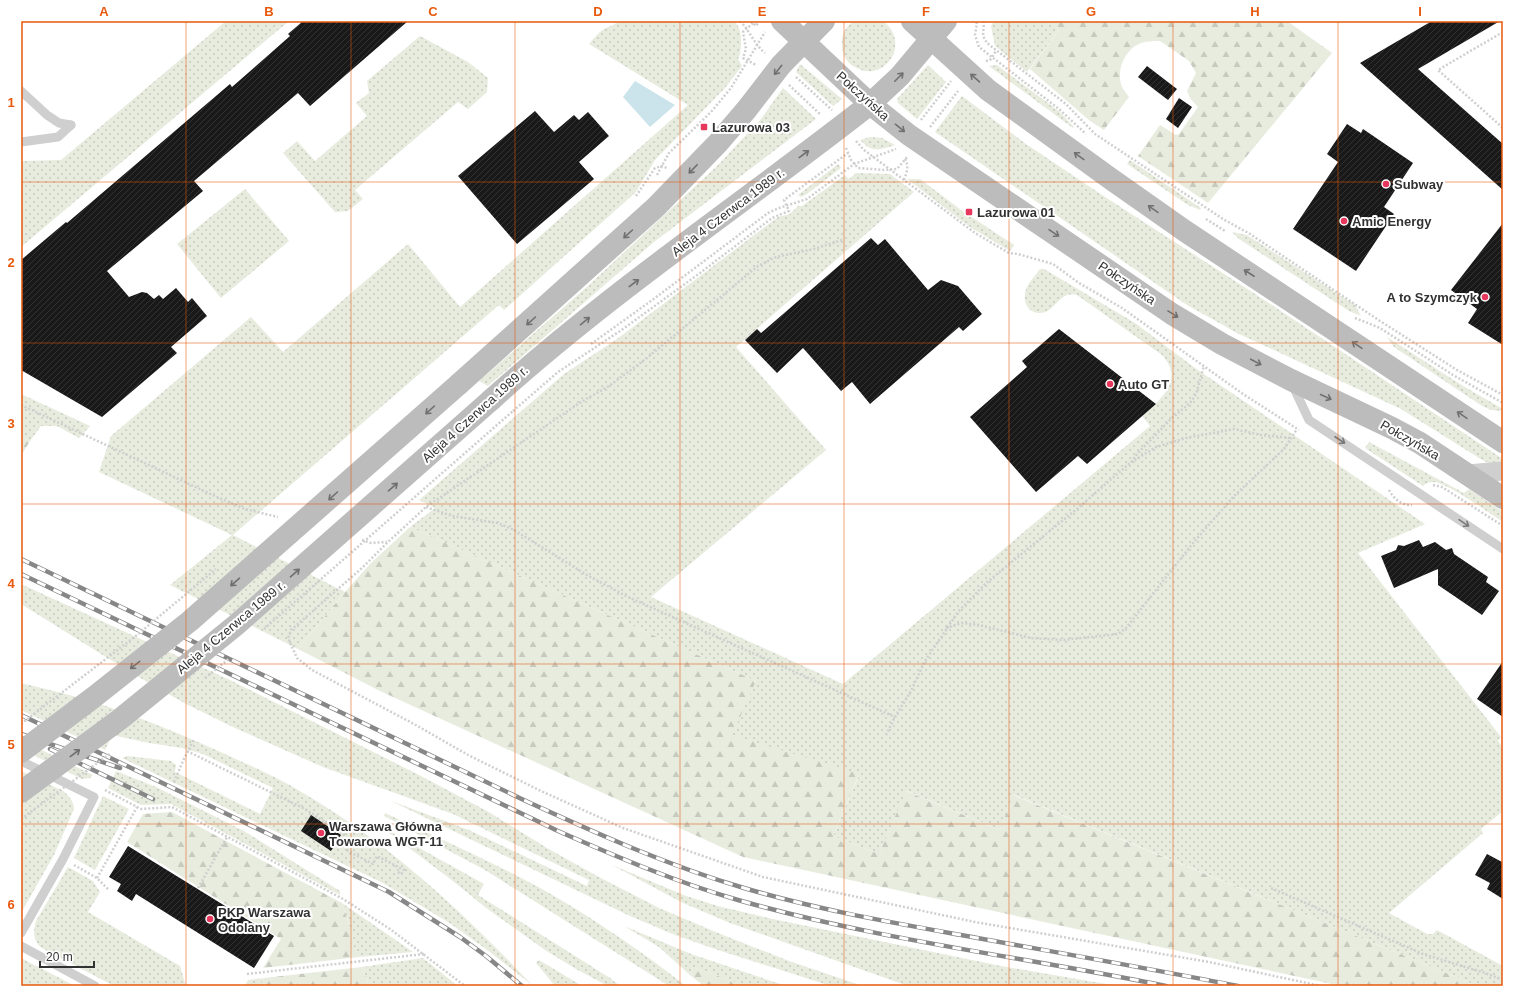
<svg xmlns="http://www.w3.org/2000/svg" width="1524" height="1007" font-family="Arial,sans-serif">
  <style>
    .green { fill: url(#green-dots) }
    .forest { fill: url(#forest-firs) }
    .water { fill: #cbe4ec }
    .building { fill: url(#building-hatch) }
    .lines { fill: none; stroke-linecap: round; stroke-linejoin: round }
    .path { stroke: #cfcfcf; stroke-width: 2.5; stroke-dasharray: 2 2; stroke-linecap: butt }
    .lane { stroke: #cfcfcf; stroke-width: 9 }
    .street { stroke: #cfcfcf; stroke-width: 19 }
    .secondary { stroke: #bcbcbc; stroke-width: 22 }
    .rail-casing { stroke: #878787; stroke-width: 4.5 }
    .rail { stroke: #fff; stroke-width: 3; stroke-dasharray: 9; stroke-linecap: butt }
    .path-bridge { stroke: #cfcfcf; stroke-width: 2.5; stroke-dasharray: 2 2; stroke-linecap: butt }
    .secondary-bridge { stroke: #bcbcbc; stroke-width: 22 }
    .oneway { stroke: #707070 }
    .oneway2 { stroke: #797979 }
    .grid { fill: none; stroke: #e8590c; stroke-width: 1; stroke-opacity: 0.55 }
    .poi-dot { fill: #e7375d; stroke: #fff; stroke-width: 1.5 }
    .labels { text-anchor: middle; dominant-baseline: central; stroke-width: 4; stroke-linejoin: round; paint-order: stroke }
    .street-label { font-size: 13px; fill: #323232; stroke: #fff }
    .poi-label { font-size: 13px; font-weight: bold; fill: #323232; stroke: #fff; text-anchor: start }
    .neatline { fill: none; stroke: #e8590c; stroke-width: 1.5 }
    .grid-label { font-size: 13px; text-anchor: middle; font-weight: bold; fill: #e8590c }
  </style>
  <defs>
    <pattern id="green-dots" width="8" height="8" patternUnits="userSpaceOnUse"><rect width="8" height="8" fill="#e7ecde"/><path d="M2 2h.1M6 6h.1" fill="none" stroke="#c7cbbf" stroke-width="1.8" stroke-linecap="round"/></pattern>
    <pattern id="forest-firs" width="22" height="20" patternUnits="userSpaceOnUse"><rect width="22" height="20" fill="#e7ecde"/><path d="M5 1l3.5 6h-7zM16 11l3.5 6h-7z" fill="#c7cbbf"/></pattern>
    <pattern id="building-hatch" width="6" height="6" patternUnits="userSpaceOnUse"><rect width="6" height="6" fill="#191919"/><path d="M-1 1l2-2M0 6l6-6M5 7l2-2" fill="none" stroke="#323232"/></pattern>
  </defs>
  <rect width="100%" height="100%" fill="#fff"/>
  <!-- green -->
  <g class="green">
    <polygon points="226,21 289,21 21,247 21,161 61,160"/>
    <path d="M618 21H733C735 23 737 24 738 26 742 32 742 53 738 59L742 66 725 88 655 160 636 192 504 310 499 305 233 535 345 592 298 649 170 585 232 535 99 472 111 436 251 317 283 352 408 244 460 307 688 105 589 44C593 39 598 33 604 29 609 26 614 26 618 21Z"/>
    <path d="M854 21H883C913 44 883 86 853 66 845 61 842 53 842 44 841 35 846 26 854 21Z"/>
    <polygon points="994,21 1050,21 1059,30 1027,72 995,46 991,26"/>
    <polygon points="420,36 468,62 488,78 487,92 468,109 458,102 355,190 363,199 348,211 335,212 283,153 297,141 315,161 367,116 356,103 369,93 367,81"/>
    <polygon points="800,64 842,99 833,106 796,72"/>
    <polygon points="928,65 946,82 917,119 898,103 897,99"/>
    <polygon points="997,65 1060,112 1074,127 1073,128 989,66"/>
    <polygon points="783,88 816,119 654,242 488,386 479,381 588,286 718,165 761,119"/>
    <polygon points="962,96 1026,144 1102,195 1269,303 1503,459 1503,464 1488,463 1479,458 1401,409 1237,333 1187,305 935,132"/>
    <path d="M870 137 882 138 895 145C879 150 872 153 860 140Z"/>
    <polygon points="1130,160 1201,208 1200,210 1188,205 1127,164"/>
    <polygon points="838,164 841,168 807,194 801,197 798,195"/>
    <path d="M856 173 890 174 914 192 736 347 826 450 651 597 843 684 1150 426 1142 416C1161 399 1185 380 1162 355L1077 295C1058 290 1055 315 1038 313 1032 312 1028 309 1026 304 1021 289 1032 280 1040 269H1044L1135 323 1195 368 1425 524 1358 553 1501 737 1498 741 1503 748V811L1481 829 1483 833 1389 913 1427 934H1433L1437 930 1503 966V986H1478L1014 795 1000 830 907 791 879 854 833 836 859 775 731 735 756 681 410 527 435 508 419 500 564 374 617 339 778 217 790 214 798 206H802L845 175 849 179Z"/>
    <polygon points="907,179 920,179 961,210 1014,245 1010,251 970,227"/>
    <polygon points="245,189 289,241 221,298 177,244"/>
    <polygon points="1232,232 1247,235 1355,305 1361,316 1349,311 1239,239"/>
    <polygon points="1387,337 1463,386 1503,409 1503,411 1491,410 1482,406 1394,347"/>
    <polygon points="21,394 90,426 79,438 57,426 41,426 30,441 21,437"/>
    <path d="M1369 442 1464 493 1469 489 1503 512V522C1489 513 1448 483 1434 482 1429 482 1426 483 1423 486L1365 448Z"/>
    <polygon points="21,584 232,681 419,775 487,811 547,848 597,876 659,908 718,933 789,961 863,986 831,986 718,950 675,935 630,916 391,801 469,830 587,886 589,880 453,814 323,767 235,728 186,704 130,672 21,604"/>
    <path d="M21 683C54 691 88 699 120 711 160 725 199 742 238 760 260 770 282 780 303 793 389 843 463 912 532 985L486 949 448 922 383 883 122 758 127 756 171 761 176 765 175 772 260 814 273 788 203 754 182 748 149 743 112 735 105 750 21 710Z"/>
    <polygon points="21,740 93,775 90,778 82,779 21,749"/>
    <path d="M21 771 63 791C69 796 73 800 74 809L54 855 21 913Z"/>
    <polygon points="116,771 156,787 244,831 340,891 340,895 171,804 141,805 108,788"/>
    <polygon points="103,796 129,809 95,870 74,858"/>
    <path d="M385 813C438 838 491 861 542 889 593 918 640 950 686 986H669L485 870 384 816Z"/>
    <polygon points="380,826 484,884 478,895 610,978 620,986 608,986 576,969 545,950 485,907 453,881"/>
    <polygon points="612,865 686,896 718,906 768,918 1001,966 1118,986 908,986 730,923 683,903"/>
    <path d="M68 867 93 881 100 892 88 912 180 966 186 986H114L40 947C33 938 33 932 36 921Z"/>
    <polygon points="342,903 413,952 359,957"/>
    <polygon points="624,926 691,954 786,986 746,986 693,967 691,976 659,947"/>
    <polygon points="21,958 75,986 21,986"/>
    <polygon points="423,958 458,986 369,986 362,967"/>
    <polygon points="539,960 582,986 555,986 536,963"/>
    <polygon points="264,978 260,986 245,986 248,980"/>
  </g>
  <!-- forest -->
  <g class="forest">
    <path d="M1050 21H1287L1332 53 1208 203 1138 156 1160 125 1176 135 1179 134 1198 107 1190 98 1187 91 1196 73 1189 61 1160 41C1154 41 1145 41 1139 44 1123 51 1115 74 1123 89 1125 92 1127 94 1129 97L1104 130 1090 121 1030 69 1059 30Z"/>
    <polygon points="21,437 30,441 21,456"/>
    <polygon points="410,527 756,681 732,735 859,774 833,836 879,854 906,791 1000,830 1013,795 1478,986 1341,986 743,857 380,691 298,649 345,592 370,564"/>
    <polygon points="172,812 342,903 359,957 263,968 281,939 127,842 143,814"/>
    <polygon points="362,967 369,986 260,986 264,978"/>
    <polygon points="693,967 746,986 704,986 691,976"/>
  </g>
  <!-- water -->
  <polygon class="water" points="635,81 675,105 650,127 623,97"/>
  <!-- building -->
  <g class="building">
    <polygon points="303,21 408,21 310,106 298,93 194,181 203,191 107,271 129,297 142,292 147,293 154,299 159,295 163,299 176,288 188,302 192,298 207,316 171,347 177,353 102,417 21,370 21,260 66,222 67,223 230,84 232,87 290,36 288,34"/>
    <polygon points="1432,21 1500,21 1418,69 1503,144 1503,190 1360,63"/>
    <polygon points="1147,66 1177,89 1168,100 1138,77"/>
    <polygon points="1179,98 1192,107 1178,128 1166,119"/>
    <polygon points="535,111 554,132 574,115 579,120 588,112 609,136 579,162 594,179 517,244 458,176"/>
    <polygon points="1347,124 1361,133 1363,129 1413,163 1384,207 1394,214 1356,271 1293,229 1338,162 1327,154"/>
    <polygon points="1503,223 1503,345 1468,323 1477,309 1451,290"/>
    <polygon points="871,238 878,245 885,239 928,290 941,280 958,286 982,314 963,331 959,327 870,404 852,382 841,391 803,348 777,373 745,340 757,329 761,333"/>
    <polygon points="1059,329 1156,404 1087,464 1078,456 1036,492 970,417 1027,367 1022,361"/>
    <polygon points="1419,540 1423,547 1435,542 1446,550 1452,548 1454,554 1488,577 1486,582 1499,591 1482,615 1438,585 1438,569 1394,588 1381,556 1396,550 1398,545 1404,546"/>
    <polygon points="1503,661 1503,717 1477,699"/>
    <polygon points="311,815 341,835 331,851 301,831"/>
    <polygon points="128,846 274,936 254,968 136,894 132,901 117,891 121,884 109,877"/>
    <polygon points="1487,854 1502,862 1503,860 1503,899 1487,889 1490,883 1475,875"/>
  </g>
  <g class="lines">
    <!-- path -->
    <g class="path">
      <path d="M740 21C750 31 754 44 765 53"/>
      <polyline points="751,21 756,26 758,23"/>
      <polyline points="972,21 977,23 975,35 979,47 1059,109 1086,134"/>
      <polyline points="984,21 983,36 987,43 1066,104 1095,134 1223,219 1250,234 1380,321 1457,370 1503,395"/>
      <polyline points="753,23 743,32 746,49 743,58 756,65"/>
      <polyline points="1503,32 1438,70 1503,128"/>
      <polyline points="986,61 990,60 996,51"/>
      <polyline points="796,77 832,110"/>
      <polyline points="789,85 821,115"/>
      <polyline points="921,120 951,81"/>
      <polyline points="930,127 958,91"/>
      <polyline points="856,141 864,150 975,233 1009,253 1018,254 1053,264 1079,283 1122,308 1243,394 1299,430"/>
      <polyline points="846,148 851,160 858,168 884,170 897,169 908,156"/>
      <polyline points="657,175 669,153 711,112 731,88 765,32"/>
      <path d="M904 180C907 172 909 166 905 159"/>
      <polyline points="636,196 655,168 662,166 667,168"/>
      <polyline points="1206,219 1225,231"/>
      <polyline points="842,240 814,249 776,257 758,266 647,358 609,386 581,402 426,507 388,542 362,568 291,630 288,638 297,658 312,670 414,724 470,756 541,791 623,828 763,877 975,922 1209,962 1321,986"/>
      <polyline points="1355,318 1380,328 1453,375 1503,403"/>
      <polyline points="591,344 655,298 768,213 779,208 807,199 854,164 896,149"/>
      <polyline points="21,405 219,498 245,509 278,517"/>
      <polyline points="513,411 558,372 623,329 700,273 772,218 789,211 784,200 848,153"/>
      <polyline points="1131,462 1138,453 1172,418 1190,403 1196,394 1204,366"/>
      <polyline points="1433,485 1442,487 1503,526"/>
      <path d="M1389 490C1393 498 1402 506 1412 505"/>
      <polyline points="426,507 452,516 498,523 514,530 587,575 628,597 895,717"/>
      <polyline points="362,540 371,543 387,542"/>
      <polyline points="946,628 962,623 979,625 1031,638 1063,640 1118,634 1126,628 1193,543 1235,495 1284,449 1297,429"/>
      <polyline points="886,735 895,717 911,691 925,661 958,612 986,583 1078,508 1130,463 1156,447 1186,438 1234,429 1261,435 1291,438"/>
      <polyline points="187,751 305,809 325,822"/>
      <polyline points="174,782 183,761 194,739"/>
      <polyline points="105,790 141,809 172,807 343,899 390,929 465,986"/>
      <polyline points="324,824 325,822 344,835 348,851 373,864 377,856 404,870 401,874 396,871"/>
      <polyline points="74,865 97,878 108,889"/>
      <polyline points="97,878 137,807"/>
      <polyline points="198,888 227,837"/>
      <polyline points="1271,888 1423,954 1485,973 1503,980"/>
      <polyline points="247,974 424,954"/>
    </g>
    <!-- lane -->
    <g class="lane">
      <polyline points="21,91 47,115 59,123 71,125"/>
      <polyline points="21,142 58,137 71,125"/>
      <polyline points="1292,384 1309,420 1503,549"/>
      <polyline points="21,761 94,797 63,859 21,933"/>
      <polyline points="21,946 95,986"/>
    </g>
    <!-- street -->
    <polyline class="street" points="1467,474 1503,471"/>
    <!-- secondary -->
    <g class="secondary">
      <polyline points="782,21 870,104 909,135 1172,314 1222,344 1291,380 1392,428 1420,443 1503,498"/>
      <polyline points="912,21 988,90 1111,179 1185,231 1503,442"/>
      <polyline points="459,384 656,207 718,143 747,109 781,65 824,21"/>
      <path d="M491 400C610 292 744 203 870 104L900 76 946 21"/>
    </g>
    <defs>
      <g id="rail">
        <path d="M21 559 528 802C598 834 669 866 744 888 815 909 889 922 961 935 1054 952 1146 968 1238 986"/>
        <path d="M21 574 558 831C617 857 676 882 738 900 878 940 1024 957 1166 986"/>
        <polyline points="21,715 389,892 460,937 486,956 522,986"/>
        <polyline points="21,734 120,768"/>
        <polyline points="50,749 153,799"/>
      </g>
    </defs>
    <!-- rail casing -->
    <use href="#rail" class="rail-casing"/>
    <!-- rail -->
    <use href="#rail" class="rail"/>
    <!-- path-bridge -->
    <g class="path-bridge">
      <polyline points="264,629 513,411"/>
      <polyline points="205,678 230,658"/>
      <polyline points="21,724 137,635 216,569"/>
      <polyline points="21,819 111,753"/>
    </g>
    <!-- secondary-bridge -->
    <g class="secondary-bridge">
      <polyline points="21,752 94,697 190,621 459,384"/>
      <polyline points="21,792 119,720 236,625 491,400"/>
    </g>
  </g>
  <!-- one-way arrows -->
  <defs><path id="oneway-shaft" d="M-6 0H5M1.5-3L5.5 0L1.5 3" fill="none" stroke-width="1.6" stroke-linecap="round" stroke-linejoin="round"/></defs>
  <g class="oneway">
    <use href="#oneway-shaft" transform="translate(778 70) rotate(129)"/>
    <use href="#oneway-shaft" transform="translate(899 77) rotate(-45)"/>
    <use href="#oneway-shaft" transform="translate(975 78) rotate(-139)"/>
    <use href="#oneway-shaft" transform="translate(900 128) rotate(39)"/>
    <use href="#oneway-shaft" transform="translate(804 154) rotate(-37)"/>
    <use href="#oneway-shaft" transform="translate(1079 156) rotate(-144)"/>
    <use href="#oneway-shaft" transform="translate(693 169) rotate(134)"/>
    <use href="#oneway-shaft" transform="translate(1153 209) rotate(-145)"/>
    <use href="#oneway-shaft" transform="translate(1054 233) rotate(34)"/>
    <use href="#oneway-shaft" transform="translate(628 234) rotate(138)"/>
    <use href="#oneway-shaft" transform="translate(1249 273) rotate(-147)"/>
    <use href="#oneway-shaft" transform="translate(634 283) rotate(-37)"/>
    <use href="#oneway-shaft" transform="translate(1173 314) rotate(32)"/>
    <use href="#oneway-shaft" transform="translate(531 321) rotate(138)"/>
    <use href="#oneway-shaft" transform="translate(585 321) rotate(-39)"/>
    <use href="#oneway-shaft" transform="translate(1357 345) rotate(-146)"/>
    <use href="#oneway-shaft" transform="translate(1256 362) rotate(28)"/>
    <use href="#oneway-shaft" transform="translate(1326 397) rotate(25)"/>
    <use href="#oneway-shaft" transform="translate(430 410) rotate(138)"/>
    <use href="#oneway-shaft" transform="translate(1462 415) rotate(-146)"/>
    <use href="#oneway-shaft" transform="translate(393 487) rotate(-41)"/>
    <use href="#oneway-shaft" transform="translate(333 496) rotate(138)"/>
    <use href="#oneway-shaft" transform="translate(295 573) rotate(-41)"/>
    <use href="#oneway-shaft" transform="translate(235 582) rotate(139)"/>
    <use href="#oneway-shaft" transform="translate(135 665) rotate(142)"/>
    <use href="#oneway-shaft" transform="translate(75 753) rotate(-37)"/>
  </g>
  <g class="oneway2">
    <use href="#oneway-shaft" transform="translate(1340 440) rotate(33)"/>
    <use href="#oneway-shaft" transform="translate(1464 523) rotate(34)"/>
  </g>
  <!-- grid -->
  <path class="grid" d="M186 21V986M351 21V986M515 21V986M680 21V986M844 21V986M1009 21V986M1173 21V986M1338 21V986M21 182H1503M21 343H1503M21 504H1503M21 664H1503M21 824H1503"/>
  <!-- markers -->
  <g class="poi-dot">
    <rect x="700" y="123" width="8" height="8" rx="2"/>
    <circle cx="1386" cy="184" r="4"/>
    <rect x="965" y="208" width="8" height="8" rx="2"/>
    <circle cx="1344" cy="221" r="4"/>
    <circle cx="1485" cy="297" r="4"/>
    <circle cx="1110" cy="384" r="4"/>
    <circle cx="321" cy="833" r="4"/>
    <circle cx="210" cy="919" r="4"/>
  </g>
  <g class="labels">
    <!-- street labels -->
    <g class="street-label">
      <text transform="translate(863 96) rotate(42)">Połczyńska</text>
      <text transform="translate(728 212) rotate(-37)">Aleja 4 Czerwca 1989 r.</text>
      <text transform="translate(1127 283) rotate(34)">Połczyńska</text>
      <text transform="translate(475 414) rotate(-42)">Aleja 4 Czerwca 1989 r.</text>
      <text transform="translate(1410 440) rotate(30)">Połczyńska</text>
      <text transform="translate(231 627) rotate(-40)">Aleja 4 Czerwca 1989 r.</text>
    </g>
    <!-- poi labels -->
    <g class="poi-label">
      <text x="712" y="127">Lazurowa 03</text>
      <text x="1394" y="184">Subway</text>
      <text x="977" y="212">Lazurowa 01</text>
      <text x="1352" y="221">Amic Energy</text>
      <text x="1477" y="297" text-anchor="end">A to Szymczyk</text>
      <text x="1118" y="384">Auto GT</text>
      <text x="329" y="826">Warszawa Główna<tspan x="329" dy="15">Towarowa WGT-11</tspan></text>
      <text x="218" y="912">PKP Warszawa<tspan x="218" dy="15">Odolany</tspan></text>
    </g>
  </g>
  <!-- border -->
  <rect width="1524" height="1007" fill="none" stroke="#ffffff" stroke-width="44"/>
  <!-- scale -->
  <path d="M40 961v6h54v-6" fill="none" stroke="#323232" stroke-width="2"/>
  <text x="46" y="961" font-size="12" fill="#323232" stroke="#ffffff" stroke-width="3" paint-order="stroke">20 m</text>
  <rect x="22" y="22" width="1480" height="963" class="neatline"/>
  <g class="grid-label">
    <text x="104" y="16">A</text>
    <text x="269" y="16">B</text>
    <text x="433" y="16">C</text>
    <text x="598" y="16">D</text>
    <text x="762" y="16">E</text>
    <text x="926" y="16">F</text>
    <text x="1091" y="16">G</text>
    <text x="1255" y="16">H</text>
    <text x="1420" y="16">I</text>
    <text x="11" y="107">1</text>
    <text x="11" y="267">2</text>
    <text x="11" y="428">3</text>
    <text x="11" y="588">4</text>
    <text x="11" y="749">5</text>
    <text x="11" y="909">6</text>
  </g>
</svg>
